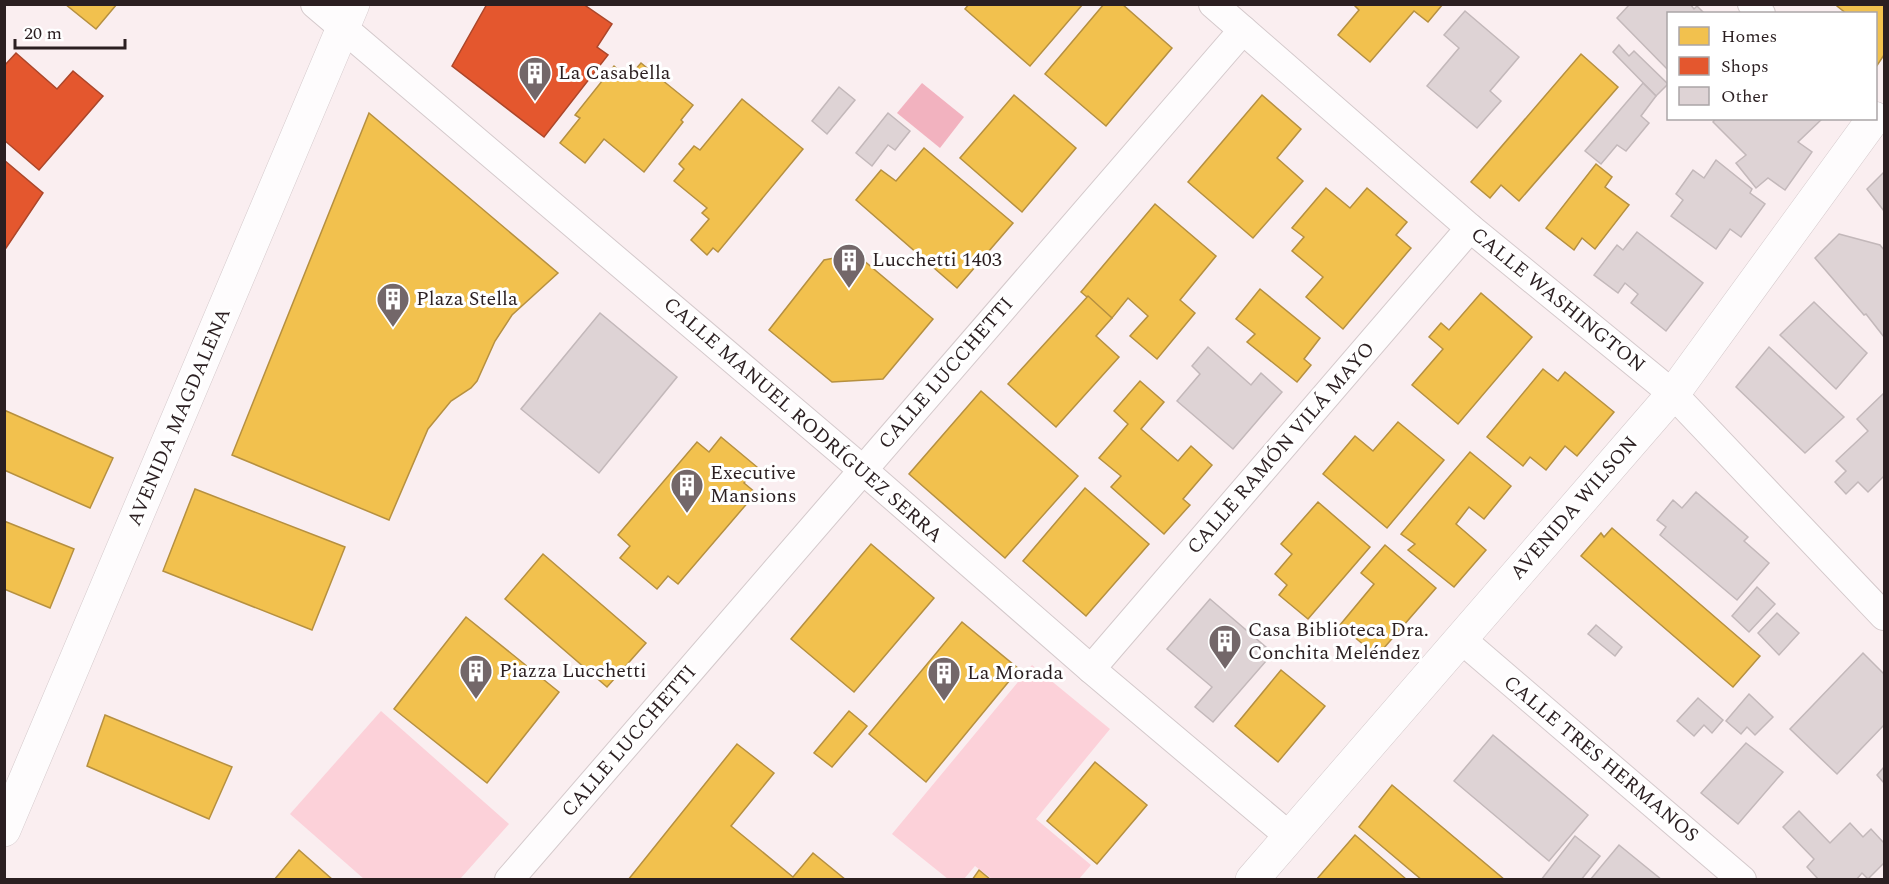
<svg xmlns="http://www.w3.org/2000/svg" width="1889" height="884" font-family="Spectral,serif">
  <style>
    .green { fill: #fcd1d9 }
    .water { fill: #f2b2bf }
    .homes { fill: #f2c14e; stroke: #b69040; stroke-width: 1.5 }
    .shops { fill: #e4572e; stroke: #ac462a; stroke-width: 1.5 }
    .building { fill: #ded3d5; stroke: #c3b8ba; stroke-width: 1.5 }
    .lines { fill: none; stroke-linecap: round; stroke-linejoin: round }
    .street-casing { stroke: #d4c9cb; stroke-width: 30 }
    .secondary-casing { stroke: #d4c9cb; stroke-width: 34 }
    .street { stroke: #fefcfd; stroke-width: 28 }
    .secondary { stroke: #fefcfd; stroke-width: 33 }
    .labels { text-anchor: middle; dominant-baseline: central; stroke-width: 6; stroke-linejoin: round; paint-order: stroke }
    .poi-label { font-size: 20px; fill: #2b1f21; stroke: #fff; text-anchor: start }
    .street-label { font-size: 20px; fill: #2b1f21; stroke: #fff }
  </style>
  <rect width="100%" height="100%" fill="#faeef0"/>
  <!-- green -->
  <g class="green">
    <polygon points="1032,665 1110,729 1036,819 1091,865 1079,879 992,879 975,866 964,879 948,879 892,834"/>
    <polygon points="381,711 509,824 460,879 364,879 290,814"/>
  </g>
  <!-- water -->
  <polygon class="water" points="922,83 964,117 940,148 897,113"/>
  <!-- homes -->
  <g class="homes">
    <polygon points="65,4 117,4 96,29"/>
    <polygon points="969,4 1083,4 1030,66 965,9"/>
    <polygon points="1104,4 1122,4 1172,48 1106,126 1045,74"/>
    <polygon points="1353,4 1443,4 1428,22 1414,11 1370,62 1338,35 1359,10"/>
    <polygon points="1838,4 1884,4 1884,55 1876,67 1876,14 1847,14 1837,6"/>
    <polygon points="1581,54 1618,87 1519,201 1501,185 1490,198 1471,182"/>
    <polygon points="641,63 693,105 681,120 683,122 644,172 604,139 585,163 560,143 580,118 575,115 614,66 628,78"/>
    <polygon points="1014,95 1076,148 1022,212 960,158"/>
    <polygon points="1262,95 1301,129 1277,158 1303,181 1253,238 1188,182"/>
    <polygon points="742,99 803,149 718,252 713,248 707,255 691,240 709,219 702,213 707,208 674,181 684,169 679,164 694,146 700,150"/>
    <polygon points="369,113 558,273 512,315 495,341 477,381 471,388 451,401 428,429 389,520 232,455"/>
    <polygon points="924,148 1013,223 957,288 856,200 881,170 896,181"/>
    <polygon points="1596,164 1612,177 1605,187 1629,205 1595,249 1582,238 1574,250 1546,228"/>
    <polygon points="1326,188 1350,208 1367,188 1407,222 1396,235 1411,248 1343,329 1306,297 1323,277 1292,251 1304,237 1292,228"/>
    <polygon points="1155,204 1216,256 1180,300 1195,313 1157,359 1130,336 1148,316 1128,298 1112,318 1081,292"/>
    <polygon points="856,254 933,319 883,379 832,382 769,330 824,260"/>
    <polygon points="1260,289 1320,338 1304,359 1311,365 1297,382 1247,342 1255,334 1236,319"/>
    <polygon points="1481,293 1532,337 1458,424 1412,385 1443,349 1429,337 1441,323 1449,330"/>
    <polygon points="1088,296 1112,318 1096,336 1119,357 1056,427 1008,384"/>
    <polygon points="1543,369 1558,381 1565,372 1614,412 1577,456 1565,446 1546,470 1530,457 1523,466 1487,437"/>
    <polygon points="1140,381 1164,402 1141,429 1178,461 1191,446 1212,465 1183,499 1190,505 1164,534 1111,487 1121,476 1099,458 1128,424 1114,411"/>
    <polygon points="981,391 1078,476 1005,558 909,474"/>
    <polygon points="4,410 113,458 90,508 4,470"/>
    <polygon points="1398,422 1444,460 1387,528 1323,474 1355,436 1373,451"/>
    <polygon points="721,437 757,467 744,483 756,493 678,584 668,576 657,589 620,558 630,546 618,535 697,442 709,452"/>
    <polygon points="1470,452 1511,486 1484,519 1469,507 1456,524 1486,550 1454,587 1408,550 1415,544 1401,534"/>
    <polygon points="1085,488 1149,544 1086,616 1023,561"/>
    <polygon points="195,489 345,547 312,630 163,571"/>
    <polygon points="1318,502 1370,547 1308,619 1279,595 1287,585 1275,574 1292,554 1281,544"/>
    <polygon points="4,521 74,549 50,608 4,589"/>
    <polygon points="1612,528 1760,656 1733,687 1581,556 1601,533 1604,537"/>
    <polygon points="871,544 934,598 854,692 791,639"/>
    <polygon points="1385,545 1436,588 1377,656 1340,625 1374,584 1361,573"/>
    <polygon points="543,554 646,643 607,687 505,599"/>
    <polygon points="466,617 559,692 487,783 394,709"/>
    <polygon points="962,622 1019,669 926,782 869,734"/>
    <polygon points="1281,670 1325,706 1278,762 1235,726"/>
    <polygon points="849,711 867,726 832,767 814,753"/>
    <polygon points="105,715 232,767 209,819 87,766"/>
    <polygon points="737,744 774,773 731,826 793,877 813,853 846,880 628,880"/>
    <polygon points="1095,762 1147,805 1097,864 1047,821"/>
    <polygon points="1392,785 1505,880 1422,880 1359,827"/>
    <polygon points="1355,835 1406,879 1406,880 1316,880"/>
    <polygon points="299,850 333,880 274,880"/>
    <polygon points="979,870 991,880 972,880"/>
  </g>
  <!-- shops -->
  <g class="shops">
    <polygon points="487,4 583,4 612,24 597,47 608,55 544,137 452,66"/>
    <polygon points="16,53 57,89 73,71 103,96 39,170 4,140 4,66"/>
    <polygon points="4,160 43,193 6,248 4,247"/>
  </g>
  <!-- building -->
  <g class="building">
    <polygon points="1630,4 1690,4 1694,9 1697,6 1705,14 1668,14 1668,70 1617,18"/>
    <polygon points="1465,11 1519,57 1490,91 1501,101 1477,128 1427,86 1459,48 1444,35"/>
    <polygon points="1619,45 1629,56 1634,51 1668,84 1656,96 1613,52"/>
    <polygon points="1643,83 1656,96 1641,116 1649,123 1626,151 1617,145 1601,164 1585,151"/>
    <polygon points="839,87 855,100 827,134 812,121"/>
    <polygon points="888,113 910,131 895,150 888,145 872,166 856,153"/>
    <polygon points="1716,118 1823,118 1798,142 1812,152 1785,190 1768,178 1756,188 1736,163 1746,155 1713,122"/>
    <polygon points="1716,160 1752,189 1750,193 1765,204 1741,237 1730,229 1716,249 1671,216 1683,200 1676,194 1693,170 1704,178"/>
    <polygon points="1884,172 1884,211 1867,189"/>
    <polygon points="1637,232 1703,283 1666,331 1631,303 1638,294 1625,283 1618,293 1594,275 1617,245 1623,250"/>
    <polygon points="1839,234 1880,245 1884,250 1884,337 1866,314 1864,315 1815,258"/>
    <polygon points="1814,302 1867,353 1836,389 1780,335"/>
    <polygon points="600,313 677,377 599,473 521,409"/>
    <polygon points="1208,347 1251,385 1261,373 1282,392 1233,449 1177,401 1200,374 1192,366"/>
    <polygon points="1769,347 1844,417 1805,453 1736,387"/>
    <polygon points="1884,393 1884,476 1868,492 1858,482 1846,494 1835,482 1846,471 1836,461 1868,431 1857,419"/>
    <polygon points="1696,492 1748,537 1744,541 1769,563 1737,600 1660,535 1666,527 1657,520 1673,500 1682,508"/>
    <polygon points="1757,587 1775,604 1749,632 1732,616"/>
    <polygon points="1210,599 1273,653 1213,722 1195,707 1212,687 1167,649"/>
    <polygon points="1777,613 1799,633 1779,655 1758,633"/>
    <polygon points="1596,625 1622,647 1615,656 1588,634"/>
    <polygon points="1863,653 1884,674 1884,725 1837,774 1790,729"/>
    <polygon points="1749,694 1773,717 1755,735 1747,727 1741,734 1726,721"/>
    <polygon points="1698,698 1723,720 1712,733 1704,725 1694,736 1677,721"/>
    <polygon points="1493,735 1588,815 1549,861 1454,781"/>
    <polygon points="1746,743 1783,772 1738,824 1701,793"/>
    <polygon points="1884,767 1884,783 1877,775"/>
    <polygon points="1799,811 1830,843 1850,823 1863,837 1871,829 1884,843 1884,863 1868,879 1862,873 1856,880 1819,880 1807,867 1814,859 1783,827"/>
    <polygon points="1575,836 1600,856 1581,880 1541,880"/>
    <polygon points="1619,845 1646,867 1662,880 1590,880"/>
  </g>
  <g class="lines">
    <defs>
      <g id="street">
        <polyline points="315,4 863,470 1091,669 1289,836"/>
        <polyline points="1213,4 1470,228 1673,394 1884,616"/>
        <polyline points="1752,4 1761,14"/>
        <polyline points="1461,639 1742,880"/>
        <polyline points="1091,669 1470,228"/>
        <polyline points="509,880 1243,30"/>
      </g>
      <g id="secondary">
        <polyline points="4,830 353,4"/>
        <polyline points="1252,880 1673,394 1874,118"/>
      </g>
    </defs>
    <!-- street casing -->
    <use href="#street" class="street-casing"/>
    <!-- secondary casing -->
    <use href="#secondary" class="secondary-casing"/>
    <!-- street -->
    <use href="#street" class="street"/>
    <!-- secondary -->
    <use href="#secondary" class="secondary"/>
  </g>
  <!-- icons -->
  <defs>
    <symbol id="building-pin" viewBox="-11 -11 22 30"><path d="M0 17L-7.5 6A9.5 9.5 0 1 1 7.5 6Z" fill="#736769" stroke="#fff"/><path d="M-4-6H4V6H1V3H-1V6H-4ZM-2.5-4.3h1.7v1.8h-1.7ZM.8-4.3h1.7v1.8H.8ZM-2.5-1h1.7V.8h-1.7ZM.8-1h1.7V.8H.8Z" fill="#fff"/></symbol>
  </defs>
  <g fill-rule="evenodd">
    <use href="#building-pin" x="516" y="54" width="38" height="52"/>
    <use href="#building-pin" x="830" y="241" width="38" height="52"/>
    <use href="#building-pin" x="374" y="280" width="38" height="52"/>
    <use href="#building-pin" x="668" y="466" width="38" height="52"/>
    <use href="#building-pin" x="1206" y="622" width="38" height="52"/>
    <use href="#building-pin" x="457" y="652" width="38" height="52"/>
    <use href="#building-pin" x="925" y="654" width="38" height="52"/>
  </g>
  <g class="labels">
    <!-- poi labels -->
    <g class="poi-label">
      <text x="558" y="73">La Casabella</text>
      <text x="872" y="260">Lucchetti 1403</text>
      <text x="416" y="299">Plaza Stella</text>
      <text x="710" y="473">Executive<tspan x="710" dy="23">Mansions</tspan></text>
      <text x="1248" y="630">Casa Biblioteca Dra.<tspan x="1248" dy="23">Conchita Meléndez</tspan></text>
      <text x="499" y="671">Piazza Lucchetti</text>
      <text x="967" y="673">La Morada</text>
    </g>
    <!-- street labels -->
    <g class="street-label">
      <text transform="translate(1558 300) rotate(39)">CALLE WASHINGTON</text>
      <text transform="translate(946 373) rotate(-49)">CALLE LUCCHETTI</text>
      <text transform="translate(179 417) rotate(-67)">AVENIDA MAGDALENA</text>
      <text transform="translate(803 420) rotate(41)">CALLE MANUEL RODRÍGUEZ SERRA</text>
      <text transform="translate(1281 448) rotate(-49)">CALLE RAMÓN VILÁ MAYO</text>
      <text transform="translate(1574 508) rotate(-49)">AVENIDA WILSON</text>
      <text transform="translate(629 741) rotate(-49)">CALLE LUCCHETTI</text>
      <text transform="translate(1601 759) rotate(40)">CALLE TRES HERMANOS</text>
    </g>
  </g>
  <!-- border -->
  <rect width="1889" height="884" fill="none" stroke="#2b1f21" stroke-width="12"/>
  <!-- legend -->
  <rect x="1667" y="12" width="210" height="108" fill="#ffffff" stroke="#aaa5a6" stroke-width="1.5"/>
  <rect x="1679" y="27" width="30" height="18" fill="#f2c14e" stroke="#aaa5a6" stroke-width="1.5"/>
  <text x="1721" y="42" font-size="18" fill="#2b1f21">Homes</text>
  <rect x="1679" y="57" width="30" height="18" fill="#e4572e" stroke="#aaa5a6" stroke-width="1.5"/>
  <text x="1721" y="72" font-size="18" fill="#2b1f21">Shops</text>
  <rect x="1679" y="87" width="30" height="18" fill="#ded3d5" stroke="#aaa5a6" stroke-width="1.5"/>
  <text x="1721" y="102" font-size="18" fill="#2b1f21">Other</text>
  <!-- scale -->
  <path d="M15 39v9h110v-9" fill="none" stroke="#2b1f21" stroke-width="3"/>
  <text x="24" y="39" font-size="18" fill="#2b1f21" stroke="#ffffff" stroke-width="4.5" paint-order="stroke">20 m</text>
</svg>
